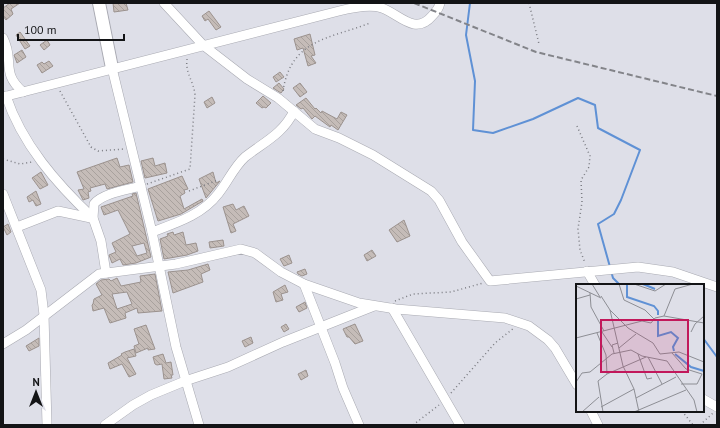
<svg xmlns="http://www.w3.org/2000/svg" width="720" height="428" font-family="'PT Sans',sans-serif">
  <style>
    .lines { fill: none; stroke-linecap: round; stroke-linejoin: round }
    .stream { stroke: #5f91d5; stroke-width: 2 }
    .building { fill: url(#building-back-hatch); stroke: #9b928e; fill-rule: evenodd }
    .street-casing { stroke: #a9aab2; stroke-width: 10 }
    .secondary-casing { stroke: #a9aab2; stroke-width: 14 }
    .path { stroke: #7b7c82; stroke-width: 1.5; stroke-dasharray: 1 3; stroke-linecap: butt }
    .street { stroke: #fff; stroke-width: 9 }
    .secondary { stroke: #fff; stroke-width: 12 }
    .rail { stroke: #838489; stroke-width: 2; stroke-dasharray: 6 3; stroke-linecap: butt }
    .inset-river { fill: none; stroke: #5f91d5; stroke-width: 2 }
    .inset-road { fill: none; stroke: #8d8e94; stroke-width: 1 }
    .view { fill: #c2185b; fill-opacity: 0.15; stroke: #c2185b; stroke-width: 2 }
    .inset-edge { fill: none; stroke: #131416; stroke-width: 2 }
  </style>
  <defs>
    <pattern id="building-back-hatch" width="6" height="6" patternUnits="userSpaceOnUse"><rect width="6" height="6" fill="#c5bcb8"/><path d="M-1 5l2 2M0 0l6 6M5-1l2 2" fill="none" stroke="#a8a19d"/></pattern>
  </defs>
  <rect width="100%" height="100%" fill="#dedfe8"/>
  <g class="lines">
    <!-- stream -->
    <g class="stream">
      <polyline points="470,3 466,35 475,81 473,130 493,133 533,119 578,98 595,105 598,128 640,150 621,200 614,214 598,224 610,267"/>
      <polyline points="611,271 613,278 620,285"/>
      <polyline points="703,338 717,357"/>
    </g>
  </g>
  <!-- building -->
  <g class="building">
    <polygon points="10,3 20,3 11,9 13,14 6,20 3,16 3,8"/>
    <polygon points="113,3 126,3 128,10 114,12"/>
    <polygon points="209,11 221,27 216,30 208,19 205,21 202,16"/>
    <polygon points="20,32 30,46 25,49 16,35"/>
    <polygon points="310,34 315,55 311,56 316,63 308,66 303,48 297,50 294,39"/>
    <polygon points="47,40 50,45 44,50 40,45"/>
    <polygon points="22,50 26,57 17,63 14,55"/>
    <polygon points="49,61 53,66 42,73 37,65 42,62 44,64"/>
    <polygon points="280,72 284,77 276,82 273,77"/>
    <polygon points="279,83 284,89 281,93 273,88"/>
    <polygon points="300,83 307,92 300,97 293,88"/>
    <polygon points="263,96 271,103 266,108 264,107 262,108 256,103"/>
    <polygon points="212,97 215,103 207,108 204,102"/>
    <polygon points="306,98 315,109 316,108 321,113 322,111 337,119 341,112 347,115 338,130 331,125 330,127 315,116 312,119 303,108 301,109 296,105"/>
    <polygon points="117,158 120,167 129,165 133,182 107,189 105,184 90,188 91,191 88,192 89,198 83,200 78,190 84,189 77,172"/>
    <polygon points="153,158 155,166 165,163 167,173 145,178 141,161"/>
    <polygon points="41,172 48,185 40,189 32,178"/>
    <polygon points="213,172 216,183 220,181 206,198 199,179"/>
    <polygon points="182,176 188,189 184,190 185,193 180,196 184,209 202,199 203,201 181,214 158,221 148,189"/>
    <polygon points="36,191 41,204 36,206 33,200 29,202 27,197"/>
    <path d="M136 193 151 257 136 263 123 265 120 259 112 263 109 255 116 252 112 243 130 234 118 210 104 215 101 207 133 196 132 194ZM144 243 147 253 137 256 132 246Z"/>
    <polygon points="233,204 236,210 244,206 249,216 233,224 236,231 231,233 223,207"/>
    <polygon points="404,220 410,236 397,242 389,230"/>
    <polygon points="8,224 11,232 7,235 3,227"/>
    <polygon points="173,232 174,235 183,232 186,245 196,243 198,251 187,255 164,259 160,239 168,236 167,234"/>
    <polygon points="223,240 224,246 210,248 209,242"/>
    <polygon points="372,250 376,256 367,261 364,255"/>
    <polygon points="289,255 292,263 284,266 280,259"/>
    <polygon points="208,264 210,270 201,274 203,282 173,293 168,272 188,270"/>
    <polygon points="305,269 307,274 302,276 298,274 297,272"/>
    <path d="M155 274 162 311 138 313 137 308 125 313 126 318 110 323 104 308 93 311 92 305 93 304 94 299 102 295 96 284 101 280 109 279 111 281 117 278 121 286 141 282 140 276ZM127 292 132 304 117 309 112 294Z"/>
    <polygon points="285,285 288,292 281,294 283,300 276,302 273,292"/>
    <polygon points="305,302 307,308 299,312 296,307"/>
    <polygon points="286,324 289,329 284,332 281,327"/>
    <polygon points="355,324 363,341 355,344 349,337 347,337 343,329"/>
    <polygon points="146,325 155,349 148,350 148,348 136,353 134,346 139,344 134,329"/>
    <polygon points="251,337 253,343 245,347 242,341"/>
    <polygon points="39,338 39,346 29,351 26,346"/>
    <polygon points="134,349 136,356 127,358 136,374 129,377 122,364 110,369 108,363 122,355 121,354 125,352"/>
    <polygon points="163,354 166,363 171,362 173,375 171,375 172,378 164,379 162,364 157,365 155,364 153,357"/>
    <polygon points="306,370 308,376 301,380 298,374"/>
  </g>
  <g class="lines">
    <defs>
      <g id="street">
        <polyline points="164,3 203,45 247,79 278,98 315,129 339,138 373,155 431,191 439,200 462,242 490,281 638,267 673,272 717,287"/>
        <path d="M3 38C15 61 0 72 23 92"/>
        <polyline points="112,68 152,232 176,347 199,425"/>
        <path d="M6 96C22 144 56 183 93 218"/>
        <path d="M3 97 339 11C351 8 370 4 382 8 399 14 415 36 432 16 436 12 439 8 440 3"/>
        <polyline points="3,194 41,290 44,315 47,425"/>
        <polyline points="17,227 58,211 91,218"/>
        <path d="M152 232C176 223 202 215 218 194 228 182 233 168 245 157 264 142 283 134 294 111"/>
        <polyline points="587,271 595,285"/>
        <path d="M106 273 101 241 93 218 94 204C103 193 127 190 141 186"/>
        <polyline points="304,284 335,363 343,388 359,425"/>
        <polyline points="392,308 460,425"/>
        <polyline points="3,344 26,330 99,274 176,264 241,249 255,253 281,272 304,284 359,303 396,309 505,318 529,326 548,340 555,348 577,385"/>
        <polyline points="703,399 717,407"/>
        <polyline points="591,411 598,425"/>
        <polyline points="105,425 133,405 151,395 185,381 228,367 283,342 374,306"/>
      </g>
      <polyline id="secondary" points="99,3 112,68"/>
    </defs>
    <!-- street casing -->
    <use href="#street" class="street-casing"/>
    <!-- secondary casing -->
    <use href="#secondary" class="secondary-casing"/>
    <!-- path -->
    <g class="path">
      <polyline points="529,3 539,44"/>
      <polyline points="60,91 91,147 98,151 124,149"/>
      <path d="M283 91C291 39 329 39 370 23"/>
      <polyline points="577,126 590,156 589,167 581,180 582,202 578,229 580,250 585,263"/>
      <polyline points="3,159 20,164 32,162"/>
      <path d="M147 184 190 169 195 95C194 82 185 73 187 59"/>
      <polyline points="189,191 218,180"/>
      <polyline points="395,301 413,294 451,292 483,283"/>
      <polyline points="451,393 495,343 514,328"/>
      <polyline points="682,411 693,425"/>
      <polyline points="413,425 439,405"/>
      <polyline points="700,425 713,413"/>
    </g>
    <!-- street -->
    <use href="#street" class="street"/>
    <!-- secondary -->
    <use href="#secondary" class="secondary"/>
    <!-- rail -->
    <polyline class="rail" points="414,3 536,52 717,96"/>
  </g>
  <!-- overview -->
  <g transform="translate(576 284)">
    <rect width="128" height="128" fill="#dedfe8"/>
    <path class="inset-river" d="M51 0V13L78 22 82 27V31M67 0 79 5M82 35V52L95 48 102 54 97 63 98 67M99 70 115 83 128 87"/>
    <path class="inset-road" d="M16 0 24 13M43 0 48 16 69 26 78 35M58 0 79 7 90 0M0 2 25 14M14 9 15 23 28 47M25 12 34 26 47 82 58 105 63 128M0 15 14 11M34 26 52 44 77 59 84 70 103 68 128 78M88 32 99 5 117 0M26 48 36 63M115 48 119 40 128 32M21 49 30 71 31 90M0 54 66 37 75 39 79 34 88 32 128 39M43 64 60 50M38 69 36 61 42 59M96 69 110 85 126 90 121 100H105M62 70 71 95 76 94M72 73 86 100M0 98 6 89 14 88 36 70 55 66 66 72 91 77 118 116 121 128M60 114 100 93M25 123 58 105M6 128 23 113M27 128 22 97 31 90 70 73M58 128 110 106"/>
    <path class="view" d="M25 36H112V88H25Z"/>
    <rect width="128" height="128" class="inset-edge"/>
  </g>
  <!-- border -->
  <rect width="720" height="428" fill="none" stroke="#131416" stroke-width="8"/>
  <!-- north arrow -->
  <g transform="translate(36 392)" stroke="#dedfe8" stroke-width="3" paint-order="stroke">
  <path d="M0-3L7 15L0 10L-7 15Z" fill="#131416"/>
  <text y="-6" font-size="11" font-weight="bold" text-anchor="middle" fill="#131416">N</text>
  </g>
  <!-- scale -->
  <path d="M18 34v6h106v-6" fill="none" stroke="#131416" stroke-width="2"/>
  <text x="24" y="34" font-size="12" fill="#131416" stroke="#dedfe8" stroke-width="3" paint-order="stroke">100 m</text>
</svg>
